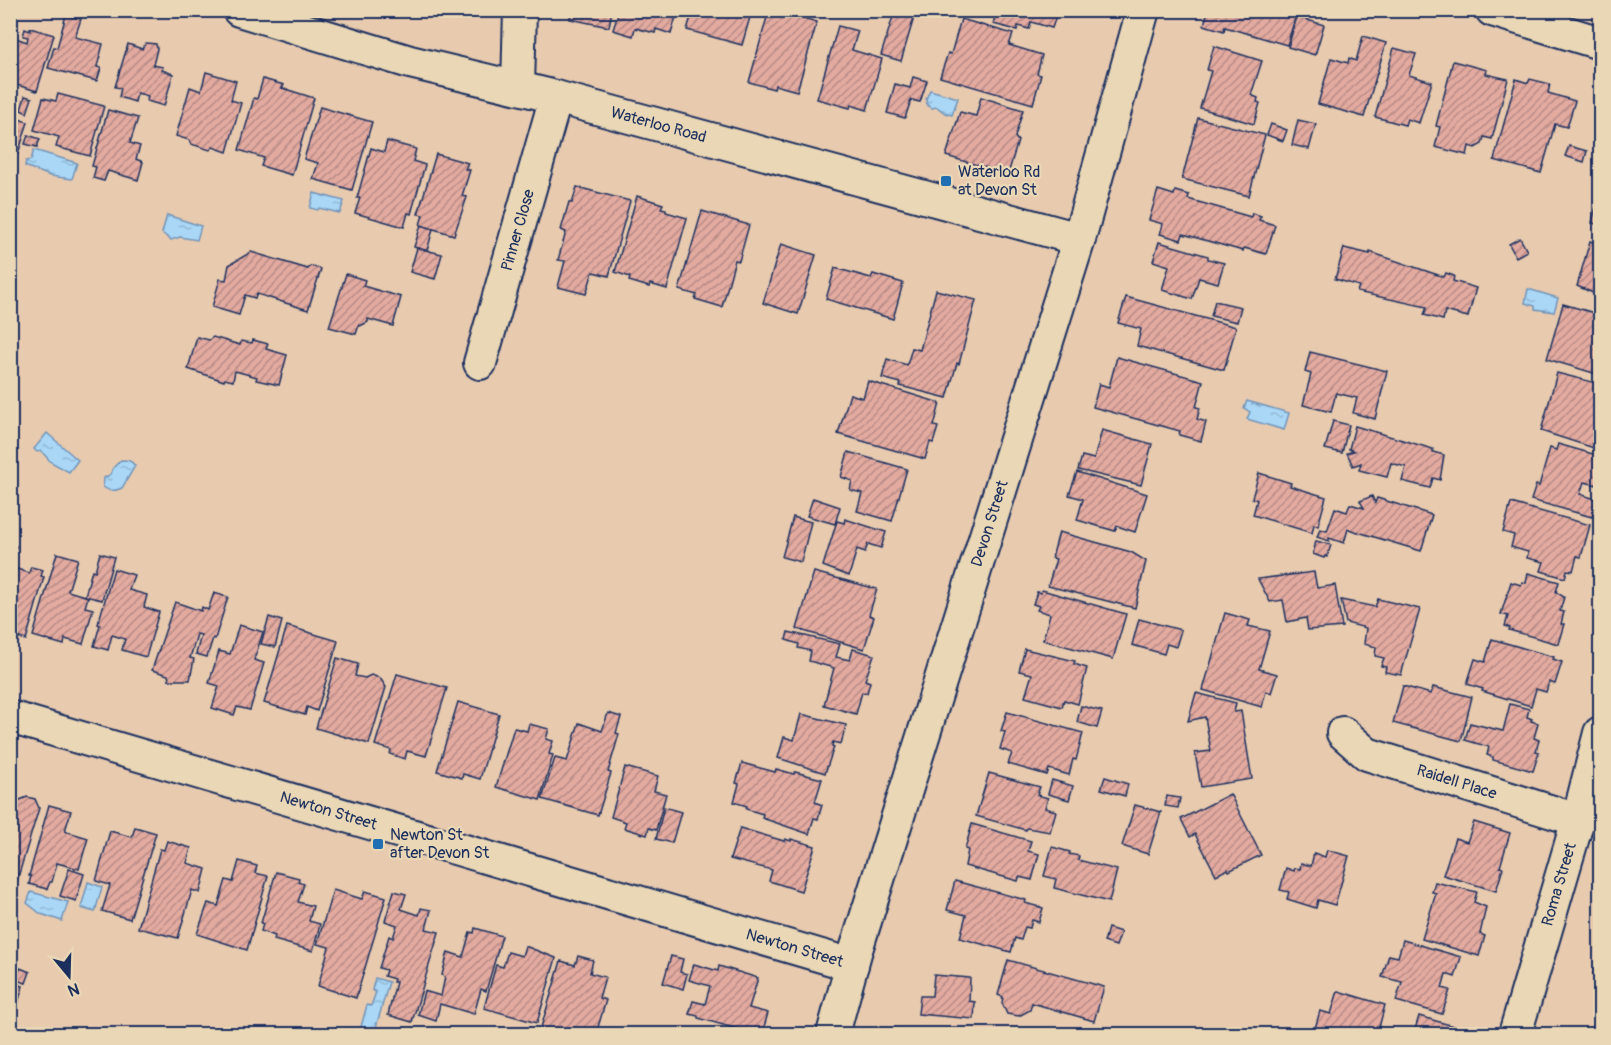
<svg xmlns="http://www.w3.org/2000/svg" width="1611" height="1045" font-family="Pangolin,sans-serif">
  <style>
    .water { fill: url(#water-ripples); stroke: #7194b9; stroke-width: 1.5 }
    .building { fill: url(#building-hatch); stroke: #1b2f5e; stroke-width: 1.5 }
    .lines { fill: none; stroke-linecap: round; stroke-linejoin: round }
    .minor-casing { stroke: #1b2f5e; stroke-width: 36 }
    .minor { stroke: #ead7b5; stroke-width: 32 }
    .poi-dot { fill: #1f6fb2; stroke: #ead7b5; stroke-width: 2 }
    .labels { text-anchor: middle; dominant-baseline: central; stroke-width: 4.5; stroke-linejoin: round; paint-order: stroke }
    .street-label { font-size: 16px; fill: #1b2f5e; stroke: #ead7b5 }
    .poi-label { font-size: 16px; fill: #1b2f5e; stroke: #ead7b5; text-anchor: start }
  </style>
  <defs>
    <pattern id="water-ripples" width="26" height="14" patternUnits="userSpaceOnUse" patternTransform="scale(1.5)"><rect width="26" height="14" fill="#aad7f6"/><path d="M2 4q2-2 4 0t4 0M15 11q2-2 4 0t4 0" fill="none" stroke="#92b9d5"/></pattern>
    <pattern id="building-hatch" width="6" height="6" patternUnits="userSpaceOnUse" patternTransform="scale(1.5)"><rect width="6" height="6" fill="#e3aaa0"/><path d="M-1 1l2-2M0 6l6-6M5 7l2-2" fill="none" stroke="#b78b86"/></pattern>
  </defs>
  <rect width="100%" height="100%" fill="#e8caaf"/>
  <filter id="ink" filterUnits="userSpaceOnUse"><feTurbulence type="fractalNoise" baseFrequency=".0167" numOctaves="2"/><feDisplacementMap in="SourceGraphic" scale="12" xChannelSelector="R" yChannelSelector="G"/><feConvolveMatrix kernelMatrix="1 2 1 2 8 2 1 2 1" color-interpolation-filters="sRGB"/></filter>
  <g filter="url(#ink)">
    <!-- water -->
    <g class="water">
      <polygon points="930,90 958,98 952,115 945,113 937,107 932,108 927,105 926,99"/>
      <polygon points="34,150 77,163 72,179 50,176 25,166 26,161 31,160"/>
      <polygon points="314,193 344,201 340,213 319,208 318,210 310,208"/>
      <polygon points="167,215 201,226 197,240 180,237 171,240 162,233"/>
      <polygon points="1528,289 1558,298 1554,312 1535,309 1535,306 1525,303"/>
      <polygon points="1247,401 1289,413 1284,430 1247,419 1250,412 1244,408"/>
      <polygon points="47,433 78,460 69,472 51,462 41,451 37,452 34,449"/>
      <path d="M121 460C128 460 131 460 135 466L122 488C115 491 110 492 103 487L104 478 111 474 113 468Z"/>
      <polygon points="88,882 102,887 95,912 81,908"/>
      <polygon points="31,892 68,902 62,921 41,914 27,903"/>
      <polygon points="375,978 389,982 374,1034 359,1034 367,1005 371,1006 376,992 372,990"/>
    </g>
    <!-- building -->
    <g class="building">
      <polygon points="571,10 612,10 609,27 570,19"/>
      <polygon points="619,10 678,10 671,34 656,29 655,33 635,28 633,36 613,30"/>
      <polygon points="693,10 752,10 742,45 687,30"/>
      <polygon points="769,10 806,10 803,18 817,22 797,91 775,85 774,89 749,82"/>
      <polygon points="895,10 915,14 901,61 881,55"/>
      <polygon points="997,10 1058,10 1052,28 1031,22 1029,29 1018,26 1017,30 993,24"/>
      <polygon points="1208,10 1291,10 1297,12 1287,45 1225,27 1224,31 1204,25"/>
      <polygon points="66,15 81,19 75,37 103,44 97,67 101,68 97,81 48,68 54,47 57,48"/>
      <polygon points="1297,17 1324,25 1315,55 1288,47"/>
      <polygon points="961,19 1013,34 1009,45 1042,55 1037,74 1041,75 1033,104 940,77 948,53 951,54"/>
      <polygon points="838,26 858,31 852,50 882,59 867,110 851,105 850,108 817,99"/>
      <polygon points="30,28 54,35 37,91 10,83 10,46 13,47 16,38 27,42 28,37 23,36 25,29 30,31"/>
      <polygon points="1363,36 1386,43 1364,117 1318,104 1331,58 1348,63 1349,58 1356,61"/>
      <polygon points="146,43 156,44 157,49 153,65 163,67 162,70 173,74 164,106 147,101 148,96 137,93 135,102 119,97 121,88 115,87 128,44 142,49"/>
      <polygon points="1214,46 1262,61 1251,95 1258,98 1257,102 1260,103 1254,124 1200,108 1211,71 1207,70"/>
      <polygon points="1394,48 1416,54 1409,75 1432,82 1419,123 1407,119 1405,125 1375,117"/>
      <polygon points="1453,61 1487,70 1486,74 1508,79 1492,139 1484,137 1482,144 1475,148 1469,146 1467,155 1435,147 1440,127 1436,126"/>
      <polygon points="206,72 236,81 231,100 241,103 227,152 213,147 210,150 191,144 189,140 176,136 190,87 201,91"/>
      <polygon points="913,77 927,81 920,102 911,100 905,118 887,113 895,84 910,88"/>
      <polygon points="263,79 284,85 282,88 314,98 292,175 261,166 264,158 239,150 254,98 257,99"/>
      <polygon points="1516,79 1528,83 1530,79 1550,84 1548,93 1575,101 1567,127 1555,124 1541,173 1494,160"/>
      <polygon points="58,94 104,106 90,156 56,147 59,137 34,130 43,98 56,101"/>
      <polygon points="25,96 32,98 27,113 21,110"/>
      <polygon points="981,97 1023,110 1015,137 1018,141 1008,174 946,156 960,112 976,116"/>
      <polygon points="320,107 372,122 352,190 313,179 318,163 304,159"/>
      <polygon points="108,110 138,118 130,143 140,146 136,159 143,162 138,180 108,171 104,181 93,178 96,167 92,166"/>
      <polygon points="10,112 17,114 16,118 28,122 18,154 10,152"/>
      <polygon points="1198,118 1265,135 1249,196 1182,179"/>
      <polygon points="1298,120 1316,124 1309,149 1292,145"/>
      <polygon points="1271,124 1287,130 1283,141 1267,135"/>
      <polygon points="28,135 40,139 37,147 25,144"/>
      <polygon points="387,141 416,149 413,161 425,165 411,214 408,213 404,227 355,213 360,198 357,198 371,148 384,152"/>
      <polygon points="1569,146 1587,151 1584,162 1565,156"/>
      <polygon points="436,154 468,163 465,169 470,170 462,196 467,197 454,235 420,225 423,215 418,214"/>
      <polygon points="577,187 630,201 609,276 593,272 586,294 558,287 565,261 558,260 566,232 561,230 569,202 572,203"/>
      <polygon points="1158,190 1174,195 1175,191 1189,195 1188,199 1251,217 1252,213 1261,216 1259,220 1275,225 1266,254 1244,248 1243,251 1183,234 1181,240 1160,234 1163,224 1149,220"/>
      <polygon points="1600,190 1600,225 1592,223"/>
      <polygon points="637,196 663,204 661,208 666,209 666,212 687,218 667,289 650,284 649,287 629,281 630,277 615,272"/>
      <polygon points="702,211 749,225 739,261 735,260 722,307 695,299 697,295 679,290"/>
      <polygon points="421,225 433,229 427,251 414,247"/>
      <polygon points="1520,238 1527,251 1516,257 1509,244"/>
      <polygon points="1590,241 1599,244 1600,241 1600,296 1577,286"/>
      <polygon points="1159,242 1208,256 1208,259 1224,263 1218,283 1199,278 1192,299 1162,290 1169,266 1153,261"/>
      <polygon points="781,244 816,255 798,314 763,303"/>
      <polygon points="417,248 442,254 435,279 410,272"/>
      <polygon points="1344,248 1370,254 1370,252 1444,277 1446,273 1454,276 1453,281 1476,288 1468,317 1445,311 1443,320 1424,315 1427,307 1357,292 1359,286 1335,279"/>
      <polygon points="251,252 308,269 310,266 321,269 308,310 257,294 255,298 245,295 239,315 212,307 220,279 226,280 229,265"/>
      <polygon points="835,268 871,278 873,274 903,283 893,319 826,299"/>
      <polygon points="346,274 365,280 363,286 401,297 393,326 368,319 368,322 360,326 359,325 356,334 329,327"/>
      <polygon points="936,290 976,300 959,364 957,363 947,398 900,386 901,383 882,378 887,359 907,365 912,348 920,350"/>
      <polygon points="1126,297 1236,327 1224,370 1137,346 1141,329 1118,323"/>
      <polygon points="1215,301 1241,307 1237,322 1211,316"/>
      <polygon points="1563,304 1598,314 1600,310 1600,375 1547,359"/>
      <polygon points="197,337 209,340 213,337 240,345 241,341 252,343 253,340 268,344 266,349 287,355 279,385 256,380 257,377 235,371 233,381 225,379 224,381 188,369"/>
      <polygon points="1310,352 1387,371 1375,419 1353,413 1357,398 1336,393 1331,412 1303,405 1311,374 1305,372"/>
      <polygon points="1117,357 1203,381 1196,407 1200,408 1197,419 1206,422 1201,441 1179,435 1180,431 1093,407 1099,384 1109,387"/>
      <polygon points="1557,373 1600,384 1599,401 1600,450 1541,431"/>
      <polygon points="868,381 940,403 934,426 938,427 933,443 930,442 925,459 838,434 850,394 863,398"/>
      <polygon points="1333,421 1349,425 1342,453 1325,449"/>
      <polygon points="1355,426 1433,449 1433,452 1444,455 1440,480 1433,478 1430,488 1402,481 1406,467 1391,463 1387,477 1359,470 1361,463 1353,466 1347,453 1354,451 1349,449"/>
      <polygon points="1102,430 1152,444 1141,485 1078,470 1082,456 1094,459"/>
      <polygon points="1558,444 1600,456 1600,480 1598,480 1597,485 1584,482 1580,494 1598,500 1592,517 1531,500 1536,485 1539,486 1550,448 1556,450"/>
      <polygon points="848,452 907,469 892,521 857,511 862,493 850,490 852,481 841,477"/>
      <polygon points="1077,472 1147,494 1135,532 1117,526 1115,531 1077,520 1083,499 1069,495"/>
      <polygon points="1259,473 1291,483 1290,486 1326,497 1318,526 1314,524 1312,533 1253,515 1257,500 1252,498"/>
      <polygon points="1372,496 1375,503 1377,498 1432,515 1421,551 1348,529 1344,543 1329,538 1329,541 1317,537 1320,529 1327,531 1335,508 1347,512 1350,504 1364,508 1360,501"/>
      <polygon points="813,498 840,507 835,524 807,516"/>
      <polygon points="1511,503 1590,525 1581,557 1577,556 1573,571 1567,570 1565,578 1541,571 1544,562 1527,558 1528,552 1511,547 1514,535 1503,532"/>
      <polygon points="793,517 811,522 801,562 782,557"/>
      <polygon points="845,519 886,532 881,548 868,544 865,552 857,549 849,576 823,566 837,521 844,523"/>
      <polygon points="1059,532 1131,552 1146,561 1135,608 1048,586 1056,559 1052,558"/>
      <polygon points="1316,541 1331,545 1327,557 1325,556 1324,558 1313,554"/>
      <polygon points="10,545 16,546 10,564"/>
      <polygon points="57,553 78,559 68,591 88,597 85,607 93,609 83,644 65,639 64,645 33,636"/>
      <polygon points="100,553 114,557 102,600 85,596 92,570 95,571"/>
      <polygon points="31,567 43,570 41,576 44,577 26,640 13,636 13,639 10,638 10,578 14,568 29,573"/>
      <polygon points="114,569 134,575 129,590 147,595 144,607 159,612 146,657 122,650 125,639 112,635 108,650 94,646 100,625 98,624"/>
      <polygon points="814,572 877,589 869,615 874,617 864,649 797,629"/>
      <polygon points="1314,572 1317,588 1335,585 1342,627 1308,630 1306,618 1287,622 1283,600 1270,602 1258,579"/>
      <polygon points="1528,573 1559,582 1556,592 1564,597 1560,611 1564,612 1561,624 1564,624 1558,644 1509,630 1510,628 1505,626 1508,616 1501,614 1511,582 1521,585 1522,582 1526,583"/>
      <polygon points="1042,590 1126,614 1113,659 1043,640 1050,614 1037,610 1039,606 1033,604 1037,592 1041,593"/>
      <polygon points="214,593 228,597 215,639 213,638 207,657 196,654 201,635 197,634 190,658 194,659 190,680 169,680 168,675 152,670 175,602 201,611 202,607 208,610"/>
      <polygon points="1378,599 1420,609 1401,675 1385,672 1386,667 1381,666 1384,658 1375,656 1376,647 1364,644 1366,628 1346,623 1341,600 1375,607"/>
      <polygon points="1225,613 1250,620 1248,626 1270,631 1259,669 1277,674 1271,693 1266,691 1262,707 1203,690"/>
      <polygon points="269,617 282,621 275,647 261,644"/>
      <polygon points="1139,619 1181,630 1176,647 1167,644 1164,654 1132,645"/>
      <polygon points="239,625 263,632 254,660 264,663 250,710 237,707 234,715 212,708 219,686 209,683 219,651 230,654"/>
      <polygon points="287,626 338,641 317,711 307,707 305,715 264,703"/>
      <polygon points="788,632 840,644 836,657 850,660 853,649 874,655 865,680 870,682 867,693 862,692 856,714 824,705 834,668 809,661 811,651 798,648 799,644 786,640"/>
      <polygon points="1492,639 1554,657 1553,659 1562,662 1555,684 1549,682 1546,692 1536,689 1531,706 1482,691 1483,689 1467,684 1475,659 1485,662"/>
      <polygon points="1025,649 1075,661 1074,664 1087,668 1078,704 1064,700 1062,707 1025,697 1032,674 1019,671"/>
      <polygon points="337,658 358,664 355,676 365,678 371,675 380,678 386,687 369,744 316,728"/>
      <polygon points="397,674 447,688 426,756 407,751 405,759 390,754 391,750 375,745"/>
      <polygon points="1403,686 1431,694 1433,687 1472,697 1461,741 1393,723"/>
      <polygon points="1196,693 1236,703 1234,712 1241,711 1252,779 1201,787 1195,753 1211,751 1205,717 1188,721"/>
      <polygon points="458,702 499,714 480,779 463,774 462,778 437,771"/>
      <polygon points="1510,704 1529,709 1527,717 1532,719 1531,721 1538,723 1534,738 1539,740 1536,751 1539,752 1533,771 1493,760 1493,757 1487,755 1489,747 1465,740 1470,723 1503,731"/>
      <polygon points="1081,706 1102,711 1097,728 1077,722"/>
      <polygon points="1007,712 1083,733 1076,760 1073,759 1069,775 1049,769 1047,775 1008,764 1012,753 1000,749 1005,732 1001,731"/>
      <polygon points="608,713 621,717 616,733 619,734 608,772 611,773 598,815 542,799 555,758 567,761 579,723 602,731"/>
      <polygon points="801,714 846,725 841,744 833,742 832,746 834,747 825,773 778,758 784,737 794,740"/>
      <polygon points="529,724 549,729 546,739 553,741 549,754 553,755 540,800 496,787 514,728 527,731"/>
      <polygon points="742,763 775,772 776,769 794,774 795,772 822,779 815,802 822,805 818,819 814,818 809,834 762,818 763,814 746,809 747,806 734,802 739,784 736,783"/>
      <polygon points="625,767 658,776 654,791 666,794 656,830 649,828 647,835 624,828 626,822 611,817"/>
      <polygon points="989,773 1040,787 1037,795 1048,798 1045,808 1056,811 1050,832 1027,828 1026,830 976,816"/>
      <polygon points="1105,777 1128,784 1125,796 1101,789"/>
      <polygon points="1052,780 1073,786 1069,800 1048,794"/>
      <polygon points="1230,794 1261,855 1229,871 1228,869 1216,875 1195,834 1190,837 1181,819"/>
      <polygon points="1167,796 1180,798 1178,808 1165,806"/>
      <polygon points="27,797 35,799 39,808 16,884 10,883 10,803 17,803 20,800"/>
      <polygon points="49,805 71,811 65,831 88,838 79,869 57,863 52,882 50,882 47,889 29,884 31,876 29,876"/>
      <polygon points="1135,805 1161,812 1148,854 1122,846"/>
      <polygon points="664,807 681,812 672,843 656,839"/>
      <polygon points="1474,822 1510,833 1500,867 1503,868 1496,891 1443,875 1455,838 1467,842"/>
      <polygon points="972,824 1031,841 1028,851 1039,854 1032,880 1019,877 1018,881 965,866 968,850 965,849"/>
      <polygon points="135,827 156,833 130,919 102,911 110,885 96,881 110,831 132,837"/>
      <polygon points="740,828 784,841 785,839 791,841 791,839 815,846 801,891 769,881 772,870 730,859"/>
      <polygon points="167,841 191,848 187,863 206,869 200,893 192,890 178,938 138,928 160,849 164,850"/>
      <polygon points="1052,847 1070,852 1069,854 1079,856 1078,860 1117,870 1109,902 1054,888 1056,879 1044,876"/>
      <polygon points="1327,850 1349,856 1335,905 1318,900 1316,908 1287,899 1289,892 1280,890 1286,868 1294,871 1295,868 1300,869 1301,863 1311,866 1314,853 1325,857"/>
      <polygon points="239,861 257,866 255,873 268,876 247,950 197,934 208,903 218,906 226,880 233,882"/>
      <polygon points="69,869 84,874 76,901 60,896"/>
      <polygon points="276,872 299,878 298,882 304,884 298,902 313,906 309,921 320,924 313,951 274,940 275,936 261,931 263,924 261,923"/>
      <polygon points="955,881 1026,900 1025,903 1043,908 1039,922 1032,920 1030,928 1025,927 1021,940 1015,938 1011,952 960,938 966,915 947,910"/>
      <polygon points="1435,882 1477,892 1474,902 1486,907 1480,934 1485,936 1479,956 1422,939 1436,893 1432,892"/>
      <polygon points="333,890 362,899 365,891 386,897 356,998 318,986 329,947 317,944"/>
      <polygon points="394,891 406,894 401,909 419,915 421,908 431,910 426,929 439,932 412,1022 388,1015 396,982 393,982 394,979 384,976 386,970 379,968 389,936 393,938 397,925 385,921"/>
      <polygon points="475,928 502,936 486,991 481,989 474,1014 440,1004 436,1021 418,1015 424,991 441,996 445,977 442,975 448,952 463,957 470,932 474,933"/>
      <polygon points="1108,928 1121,932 1116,946 1104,942"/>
      <polygon points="1403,940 1461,957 1455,977 1446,974 1442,988 1450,990 1442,1014 1396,1001 1402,982 1382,977 1389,955 1398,957"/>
      <polygon points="525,946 556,958 537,1023 484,1008 496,965 503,967 508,952 522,956"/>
      <polygon points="1600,947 1600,976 1593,974"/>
      <polygon points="578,956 593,960 590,973 605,977 599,998 606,1000 596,1034 539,1034 561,961 575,965"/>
      <polygon points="671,956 683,959 680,972 687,974 683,989 663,983"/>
      <polygon points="1008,960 1104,987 1094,1021 1032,1003 1030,1010 1019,1016 1007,1014 1002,1003 1003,997 998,995"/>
      <polygon points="694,964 718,971 719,966 758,978 749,1008 768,1013 762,1034 755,1034 698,1018 698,1016 689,1014 693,1001 705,1004 710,986 689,980"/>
      <polygon points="20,968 30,972 26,983 16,980"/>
      <polygon points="934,975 970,978 969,1001 975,1002 974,1019 918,1014 920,996 932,996"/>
      <polygon points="10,982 23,986 14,1017 10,1016"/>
      <polygon points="1338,991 1385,1005 1378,1031 1371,1029 1369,1034 1322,1034 1314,1032 1320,1011 1331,1014"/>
      <polygon points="1419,1016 1467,1030 1466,1034 1403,1034 1404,1030 1414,1033"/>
      <polygon points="892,1028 915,1034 890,1034"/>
    </g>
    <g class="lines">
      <defs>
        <g id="minor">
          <path id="s1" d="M239 10 410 62 556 97 1079 239"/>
          <polyline points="1492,10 1600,43"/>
          <polyline points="518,87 520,10"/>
          <path id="s2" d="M480 363 556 97"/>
          <path id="s3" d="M10 717 852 965"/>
          <path id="s4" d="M1343 733 1367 754 1578 820"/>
          <path id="s5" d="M833 1034 855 953 1079 239 1143 10"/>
          <path id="s6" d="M1515 1034 1578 820 1600 733"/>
        </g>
      </defs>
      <!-- minor casing -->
      <use href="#minor" class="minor-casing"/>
      <!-- minor -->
      <use href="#minor" class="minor"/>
    </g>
  </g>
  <!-- markers -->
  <g class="poi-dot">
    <rect x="940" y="175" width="12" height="12" rx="3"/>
    <rect x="372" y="838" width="12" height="12" rx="3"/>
  </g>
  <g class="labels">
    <!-- street labels -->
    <g class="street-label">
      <text stroke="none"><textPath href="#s1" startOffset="435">Waterloo Road</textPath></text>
      <text stroke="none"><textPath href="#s2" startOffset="138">Pinner Close</textPath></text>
      <text stroke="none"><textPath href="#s5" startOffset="534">Devon Street</textPath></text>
      <text stroke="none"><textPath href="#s4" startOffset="126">Raidell Place</textPath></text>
      <text stroke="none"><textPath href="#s3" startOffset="332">Newton Street</textPath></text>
      <text stroke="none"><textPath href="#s6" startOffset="156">Roma Street</textPath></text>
      <text stroke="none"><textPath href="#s3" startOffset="818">Newton Street</textPath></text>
    </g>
    <!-- poi labels -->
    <g class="poi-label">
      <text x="958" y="172">Waterloo Rd<tspan x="958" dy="18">at Devon St</tspan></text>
      <text x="390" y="835">Newton St<tspan x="390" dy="18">after Devon St</tspan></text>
    </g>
  </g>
  <!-- margin -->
  <rect width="1611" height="1045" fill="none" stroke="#ead7b5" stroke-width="36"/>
  <rect x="18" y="18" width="1575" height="1009" fill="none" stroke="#1b2f5e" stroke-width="2" filter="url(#ink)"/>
  <!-- north arrow -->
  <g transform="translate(69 976) rotate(161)" stroke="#ead7b5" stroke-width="4.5" paint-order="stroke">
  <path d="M0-4.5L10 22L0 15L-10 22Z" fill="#1b2f5e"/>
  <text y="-9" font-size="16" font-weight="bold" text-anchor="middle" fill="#1b2f5e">N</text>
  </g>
</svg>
